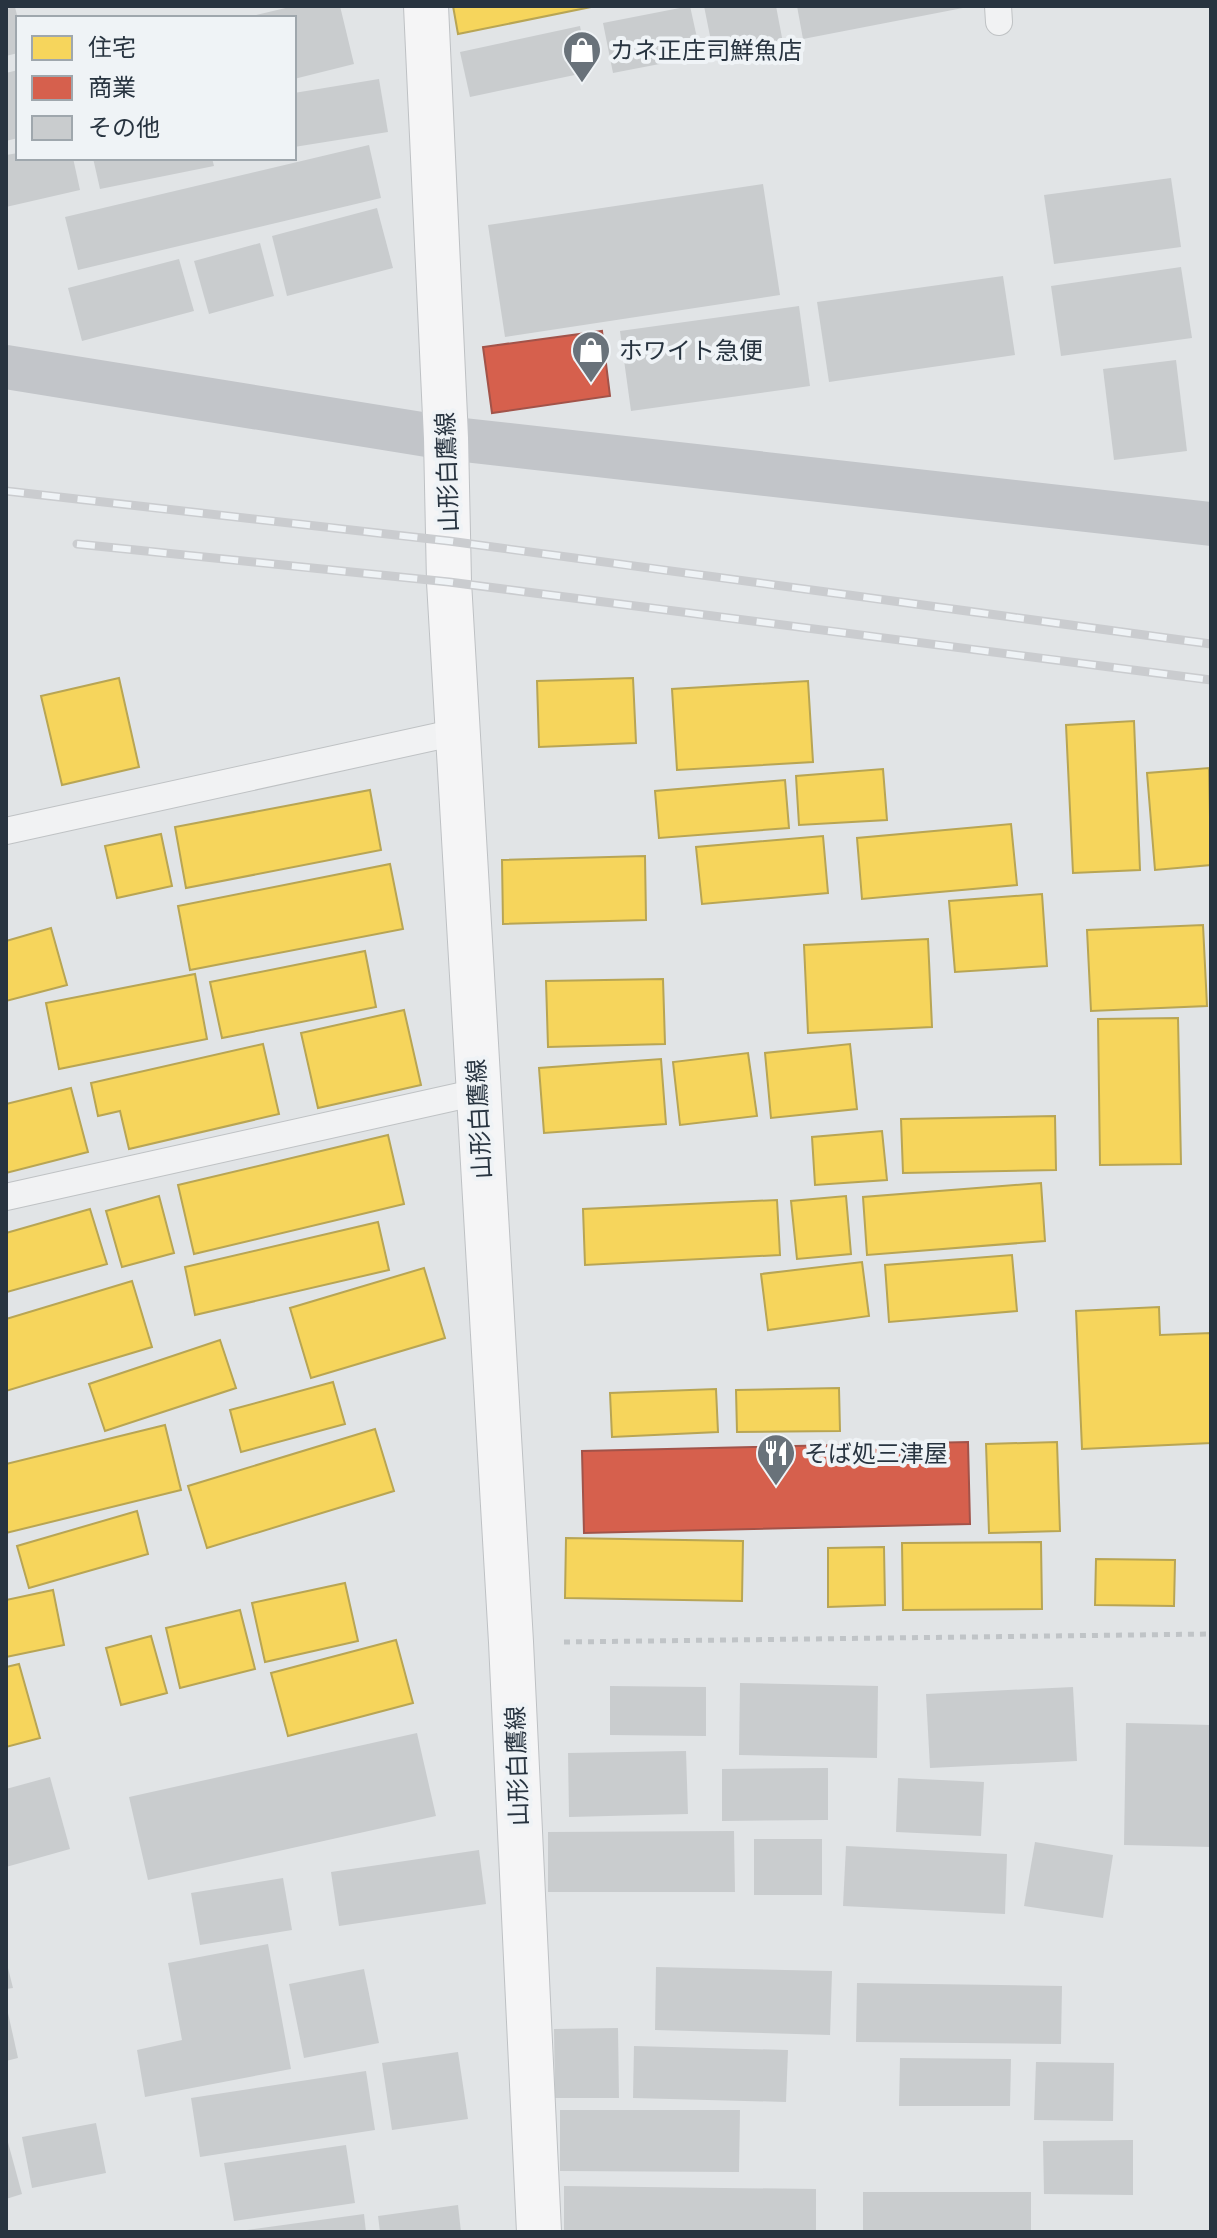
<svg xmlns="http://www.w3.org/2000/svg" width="1217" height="2238" font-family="'Asap Condensed','Noto Sans JP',sans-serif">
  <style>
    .homes { fill: #f6d55c; stroke: #b8a554; stroke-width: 2 }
    .shops { fill: #d6604d; stroke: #a25349; stroke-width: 2 }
    .building { fill: #c9ccce }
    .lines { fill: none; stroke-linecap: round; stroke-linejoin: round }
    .lane-casing { stroke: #bfc2c4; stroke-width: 28 }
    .primary-casing { stroke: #bec1c4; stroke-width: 46 }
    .path { stroke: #c0c4c7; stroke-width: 5; stroke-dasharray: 6 6; stroke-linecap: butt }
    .lane { stroke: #f1f2f3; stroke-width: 26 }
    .secondary { stroke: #c2c5c9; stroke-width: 44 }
    .primary { stroke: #f5f5f6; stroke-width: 44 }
    .rail-casing { stroke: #cacccf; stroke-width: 9 }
    .rail { stroke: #eff3f6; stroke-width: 6; stroke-dasharray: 18; stroke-linecap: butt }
    .labels { text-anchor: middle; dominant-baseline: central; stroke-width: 8; stroke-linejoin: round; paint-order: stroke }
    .poi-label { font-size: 24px; fill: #283440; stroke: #eff3f6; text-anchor: start }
    .street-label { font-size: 24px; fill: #283440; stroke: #eff3f6 }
  </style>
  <rect width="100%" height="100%" fill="#e1e4e6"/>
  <!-- homes -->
  <g class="homes">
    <polygon points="453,6 596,6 458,34"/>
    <polygon points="119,678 139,767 62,785 41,696"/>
    <polygon points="633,678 636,743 539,747 537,681"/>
    <polygon points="808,681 813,762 677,770 672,689"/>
    <polygon points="1134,721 1140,870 1073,873 1066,725"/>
    <polygon points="1209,768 1211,865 1155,870 1147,773"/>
    <polygon points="883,769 887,820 799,825 796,776"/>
    <polygon points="785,780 789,828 659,838 655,791"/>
    <polygon points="370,790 381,850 186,888 175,827"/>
    <polygon points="1011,824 1017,885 862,899 857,838"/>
    <polygon points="161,834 172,886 117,898 105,846"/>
    <polygon points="823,836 828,893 702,904 696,847"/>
    <polygon points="645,856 646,920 503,924 502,860"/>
    <polygon points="390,864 403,929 190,970 178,906"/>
    <polygon points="1042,894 1047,966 955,972 949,901"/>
    <polygon points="1203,925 1207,1006 1091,1011 1087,930"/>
    <polygon points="51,928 67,985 6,1001 6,941"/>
    <polygon points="928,939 932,1027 808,1033 804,945"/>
    <polygon points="365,951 376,1007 222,1038 210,982"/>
    <polygon points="195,974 207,1039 59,1069 46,1003"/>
    <polygon points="663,979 665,1044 548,1047 546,981"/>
    <polygon points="404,1010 421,1085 318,1108 301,1033"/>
    <polygon points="1178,1018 1181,1164 1100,1165 1098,1019"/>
    <polygon points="263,1044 279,1114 129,1149 120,1111 98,1116 91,1083"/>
    <polygon points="850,1044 857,1109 771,1118 765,1053"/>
    <polygon points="748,1053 757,1116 680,1125 673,1062"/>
    <polygon points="661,1059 666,1124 544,1133 539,1068"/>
    <polygon points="71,1088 88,1152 6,1173 6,1104"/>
    <polygon points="1055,1116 1056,1170 903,1173 901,1119"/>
    <polygon points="882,1131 887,1180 815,1185 812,1137"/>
    <polygon points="388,1135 404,1204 194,1254 178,1185"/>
    <polygon points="1041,1183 1045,1241 867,1255 863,1197"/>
    <polygon points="159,1196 174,1253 122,1267 106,1211"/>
    <polygon points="846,1196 851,1254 797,1259 791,1201"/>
    <polygon points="777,1200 780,1255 585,1265 583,1209"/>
    <polygon points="90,1209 107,1264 7,1292 6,1233"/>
    <polygon points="378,1222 389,1270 195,1315 185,1267"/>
    <polygon points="1012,1255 1017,1311 889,1322 885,1265"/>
    <polygon points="862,1262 869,1316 768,1330 761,1274"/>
    <polygon points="424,1268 445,1338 311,1378 290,1308"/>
    <polygon points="132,1281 152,1347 6,1391 6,1319"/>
    <polygon points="1159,1307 1160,1335 1211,1333 1211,1443 1082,1449 1076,1311"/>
    <polygon points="220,1340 236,1388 105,1431 89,1384"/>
    <polygon points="333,1382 345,1424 241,1452 230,1410"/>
    <polygon points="839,1388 840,1431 737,1432 736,1390"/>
    <polygon points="716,1389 718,1432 612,1437 610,1393"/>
    <polygon points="165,1425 181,1490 6,1533 6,1464"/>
    <polygon points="375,1429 394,1491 207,1548 188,1486"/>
    <polygon points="1057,1442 1060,1531 989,1533 986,1444"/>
    <polygon points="137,1511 148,1554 29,1588 17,1546"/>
    <polygon points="566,1538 743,1541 742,1601 565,1598"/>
    <polygon points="1041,1542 1042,1609 903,1610 902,1543"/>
    <polygon points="884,1547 885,1605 828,1607 828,1548"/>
    <polygon points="1096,1559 1175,1560 1174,1606 1095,1605"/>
    <polygon points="345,1583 358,1641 265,1662 252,1603"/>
    <polygon points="53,1590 64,1645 6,1657 6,1600"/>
    <polygon points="240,1610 255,1669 180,1688 166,1628"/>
    <polygon points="151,1636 167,1693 121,1705 106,1648"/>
    <polygon points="396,1640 413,1703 288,1736 271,1673"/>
    <polygon points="19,1664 40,1738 6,1747 6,1667"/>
  </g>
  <!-- shops -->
  <g class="shops">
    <polygon points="602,331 610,396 492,413 483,347"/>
    <polygon points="968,1442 970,1524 584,1533 582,1451"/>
  </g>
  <!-- building -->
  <g class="building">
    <polygon points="294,6 340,6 354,64 294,79 294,18 248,17"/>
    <polygon points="690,6 701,56 613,73 603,23"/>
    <polygon points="704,6 776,6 783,43 714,56"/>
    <polygon points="797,6 967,6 968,7 803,39"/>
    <polygon points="15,7 18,19 18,53 6,56 6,9"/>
    <polygon points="580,26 589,72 470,97 460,52"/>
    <polygon points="18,70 18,138 6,141 6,73"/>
    <polygon points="379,79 388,132 294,147 294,93"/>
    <polygon points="369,145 381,198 78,270 65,217"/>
    <polygon points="18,153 18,158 73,158 80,190 6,207 6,155"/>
    <polygon points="93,158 212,158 214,166 100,189"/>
    <polygon points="1171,178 1181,247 1054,264 1044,195"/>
    <polygon points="763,184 780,295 505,337 488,225"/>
    <polygon points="377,208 393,268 287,296 272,236"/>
    <polygon points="260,243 274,296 209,314 194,261"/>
    <polygon points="179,259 194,311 82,341 68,288"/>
    <polygon points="1181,267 1192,338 1061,356 1051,286"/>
    <polygon points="1003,276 1015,355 829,382 817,302"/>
    <polygon points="799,306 810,386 631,411 620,331"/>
    <polygon points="1176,360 1187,451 1114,460 1103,369"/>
    <polygon points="740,1683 878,1686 877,1758 739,1755"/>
    <polygon points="610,1686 706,1687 706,1736 610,1735"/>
    <polygon points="1073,1687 1077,1761 930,1768 926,1694"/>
    <polygon points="1126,1723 1211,1725 1211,1847 1124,1845"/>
    <polygon points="417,1733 436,1816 148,1880 129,1797"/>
    <polygon points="686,1751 688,1814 569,1817 568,1753"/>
    <polygon points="828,1768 828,1820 722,1821 722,1769"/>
    <polygon points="50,1777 70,1849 6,1867 6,1789"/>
    <polygon points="898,1778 984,1782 981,1836 896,1832"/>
    <polygon points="734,1831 735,1892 548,1892 548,1832"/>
    <rect x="754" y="1839" width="68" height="56"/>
    <polygon points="1035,1842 1113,1855 1103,1918 1024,1906"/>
    <polygon points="846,1846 1007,1854 1005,1914 843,1906"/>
    <polygon points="479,1850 486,1904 339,1926 331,1872"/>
    <polygon points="283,1878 292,1930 200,1945 191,1893"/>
    <polygon points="268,1944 291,2069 145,2097 137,2050 182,2040 168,1963"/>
    <polygon points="6,1960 13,1988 6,1989"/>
    <polygon points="656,1967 832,1971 830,2035 655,2030"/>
    <polygon points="364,1969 379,2043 304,2058 289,1984"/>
    <polygon points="857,1983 1062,1986 1061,2044 856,2042"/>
    <polygon points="6,2004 18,2058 6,2061"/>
    <polygon points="618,2028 619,2098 555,2098 554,2029"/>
    <polygon points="634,2046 788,2050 786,2102 633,2098"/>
    <polygon points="458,2052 468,2119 392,2130 382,2063"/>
    <polygon points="900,2058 1011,2059 1010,2106 899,2106"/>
    <polygon points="1036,2062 1114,2063 1113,2121 1034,2120"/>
    <polygon points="366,2071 375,2130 200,2157 191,2098"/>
    <polygon points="560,2110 740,2110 739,2172 560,2171"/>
    <polygon points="96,2123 106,2173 32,2188 22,2137"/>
    <polygon points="6,2135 22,2194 6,2199"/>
    <polygon points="1133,2140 1133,2195 1044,2194 1043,2141"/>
    <polygon points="346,2145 355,2203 234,2221 224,2163"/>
    <polygon points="564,2186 816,2189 816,2232 564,2232"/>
    <rect x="863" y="2192" width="168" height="40"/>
    <polygon points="458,2205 461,2232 380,2232 378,2216"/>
    <polygon points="364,2214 366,2232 247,2232 247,2230"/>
  </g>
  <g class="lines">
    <defs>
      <g id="lane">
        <polyline points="998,6 999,22"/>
        <polyline points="6,831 457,732"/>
        <polyline points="6,1197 478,1092"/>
      </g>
      <polyline id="primary" points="426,6 446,438 449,582 511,1642 539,2232"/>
    </defs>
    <!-- lane casing -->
    <use href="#lane" class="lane-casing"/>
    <!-- primary casing -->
    <use href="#primary" class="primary-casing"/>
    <!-- path -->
    <polyline class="path" points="564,1642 1211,1634"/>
    <!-- lane -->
    <use href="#lane" class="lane"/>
    <!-- secondary -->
    <polyline class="secondary" points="6,367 446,438 1211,524"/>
    <!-- primary -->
    <use href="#primary" class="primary"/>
    <defs>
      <g id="rail">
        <polyline points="6,491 449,541 1211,644"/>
        <polyline points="77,544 449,582 1211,680"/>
      </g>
    </defs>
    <!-- rail casing -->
    <use href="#rail" class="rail-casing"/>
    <!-- rail -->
    <use href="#rail" class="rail"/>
  </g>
  <!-- icons -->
  <defs>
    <symbol id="shop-pin" viewBox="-11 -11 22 30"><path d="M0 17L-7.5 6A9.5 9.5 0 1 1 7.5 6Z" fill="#69727a" stroke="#eff3f6"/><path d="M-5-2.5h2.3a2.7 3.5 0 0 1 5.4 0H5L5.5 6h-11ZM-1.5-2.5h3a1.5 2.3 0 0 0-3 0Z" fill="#fff"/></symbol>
    <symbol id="restaurant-pin" viewBox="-11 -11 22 30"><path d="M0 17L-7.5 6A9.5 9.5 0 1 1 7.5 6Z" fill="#69727a" stroke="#eff3f6"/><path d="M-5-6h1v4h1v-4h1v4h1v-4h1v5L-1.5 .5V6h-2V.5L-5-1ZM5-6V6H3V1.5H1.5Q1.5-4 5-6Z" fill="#fff"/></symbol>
  </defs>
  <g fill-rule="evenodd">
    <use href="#shop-pin" x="560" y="28" width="44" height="60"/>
    <use href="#shop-pin" x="569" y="328" width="44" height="60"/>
    <use href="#restaurant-pin" x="754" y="1431" width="44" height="60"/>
  </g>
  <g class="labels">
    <!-- poi labels -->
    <g class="poi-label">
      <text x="610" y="50">カネ正庄司鮮魚店</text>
      <text x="619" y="350">ホワイト急便</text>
      <text x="804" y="1453">そば処三津屋</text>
    </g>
    <!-- street labels -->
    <g class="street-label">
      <text transform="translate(447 472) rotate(-92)">山形白鷹線</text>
      <text transform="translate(479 1119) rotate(-93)">山形白鷹線</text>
      <text transform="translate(517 1766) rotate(-92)">山形白鷹線</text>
    </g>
  </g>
  <!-- border -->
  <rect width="1217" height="2238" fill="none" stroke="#283440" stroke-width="16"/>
  <!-- legend -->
  <rect x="16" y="16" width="280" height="144" fill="#eff3f6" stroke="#9fa7ad" stroke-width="2"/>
  <rect x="32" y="36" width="40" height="24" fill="#f6d55c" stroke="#9fa7ad" stroke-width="2"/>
  <text x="88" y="56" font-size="24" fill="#283440">住宅</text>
  <rect x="32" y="76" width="40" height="24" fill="#d6604d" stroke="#9fa7ad" stroke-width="2"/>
  <text x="88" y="96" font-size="24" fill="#283440">商業</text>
  <rect x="32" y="116" width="40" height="24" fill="#c9ccce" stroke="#9fa7ad" stroke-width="2"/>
  <text x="88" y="136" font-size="24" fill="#283440">その他</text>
</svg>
